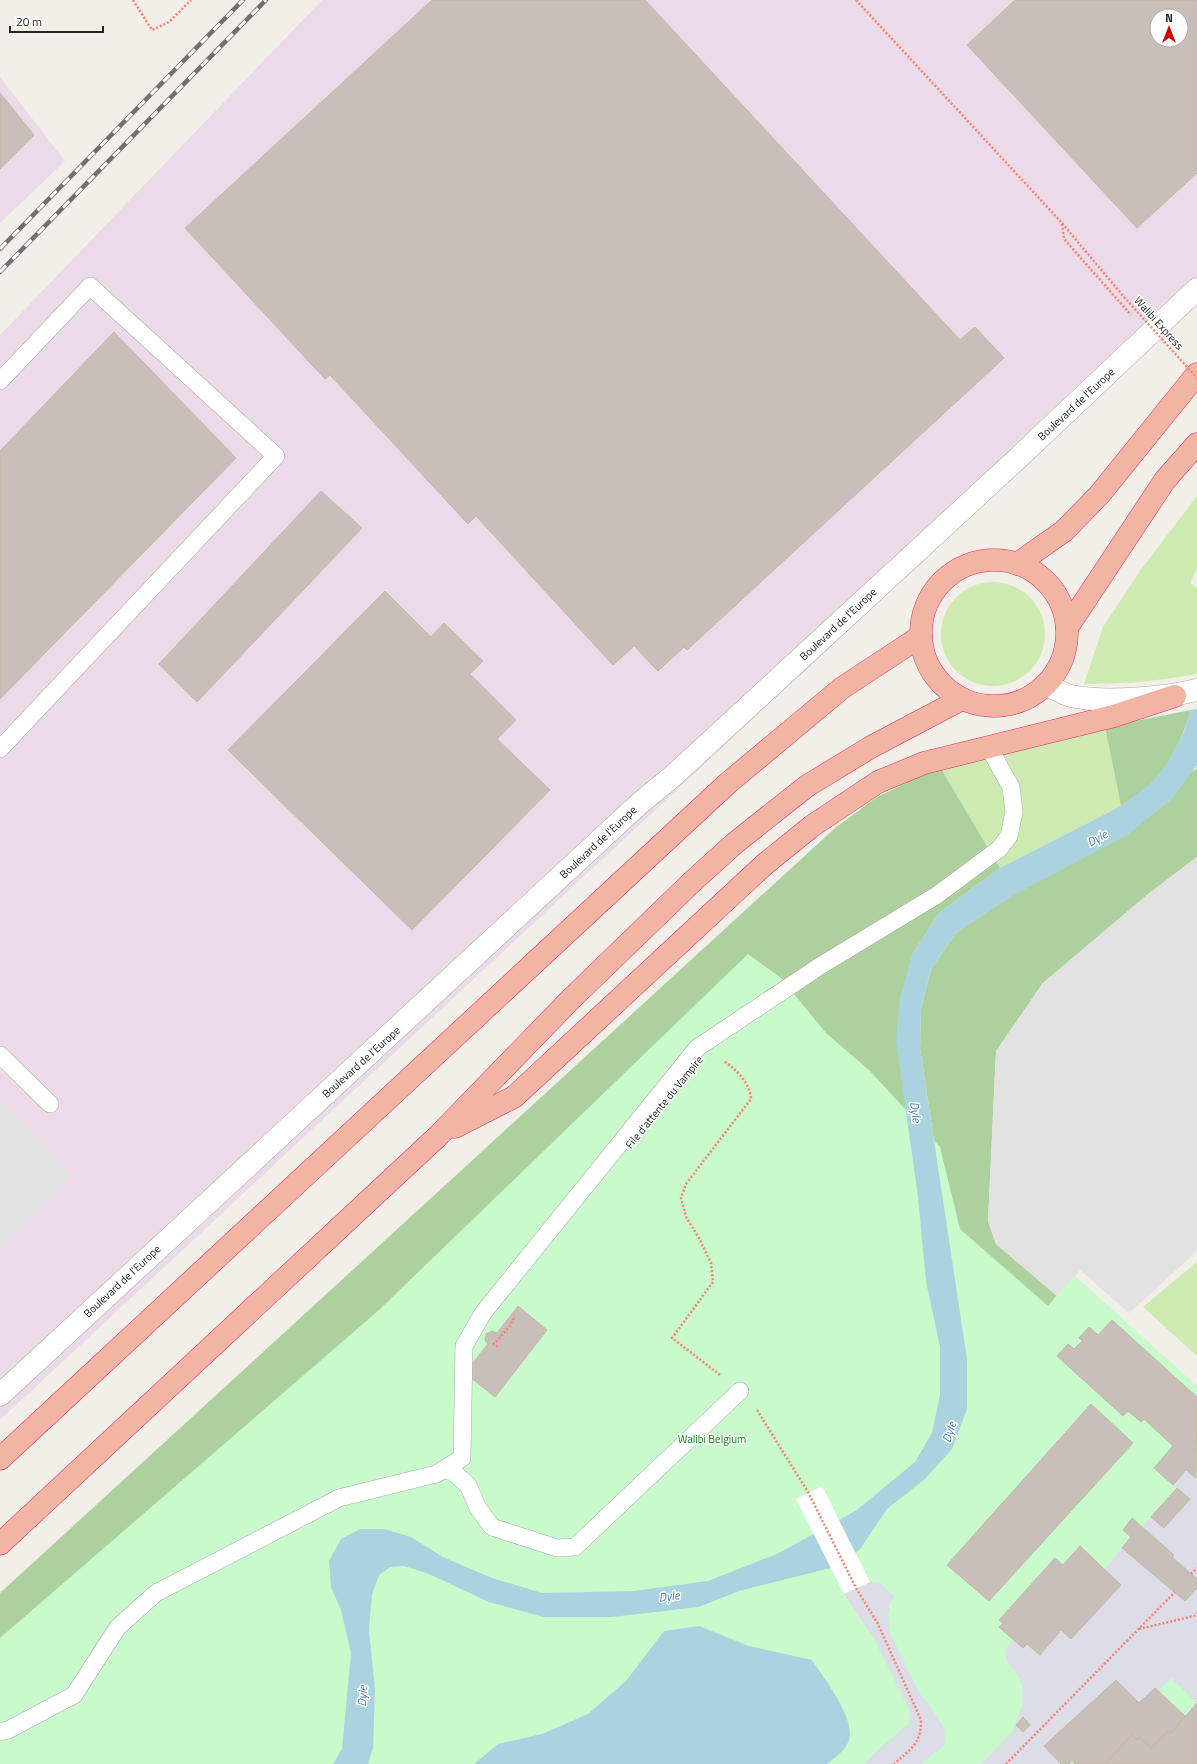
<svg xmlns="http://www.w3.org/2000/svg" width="1197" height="1764" font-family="'Titillium Web',sans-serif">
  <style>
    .industrial { fill: #ebdbe8; fill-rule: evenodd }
    .grass { fill: #cdebb0 }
    .forest { fill: #add19e }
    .park { fill: #c8facc }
    .parking { fill: #e2e2e2 }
    .plaza { fill: #dddde8 }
    .water { fill: #aad3df }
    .pier { fill: #fff }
    .building { fill: #c7bfb8; stroke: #c4b6ab; fill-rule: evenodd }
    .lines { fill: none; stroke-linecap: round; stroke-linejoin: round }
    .service-casing { stroke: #a9a9a9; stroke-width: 18 }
    .minor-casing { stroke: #a9a9a9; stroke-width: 23 }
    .trunk-casing { stroke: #dc2a67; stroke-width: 23 }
    .path { stroke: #fa8072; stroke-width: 2.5; stroke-dasharray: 2 2; stroke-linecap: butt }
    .service { stroke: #fff; stroke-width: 17 }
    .minor { stroke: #fff; stroke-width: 22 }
    .trunk { stroke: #f2b4a3; stroke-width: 22 }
    .rail-casing { stroke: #707070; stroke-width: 4.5 }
    .rail { stroke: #fff; stroke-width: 3; stroke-dasharray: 9; stroke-linecap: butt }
    .path-bridge { stroke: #fa8072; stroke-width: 2.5; stroke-dasharray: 2 2; stroke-linecap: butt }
    .labels { text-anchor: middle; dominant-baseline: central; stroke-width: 3; stroke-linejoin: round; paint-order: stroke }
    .street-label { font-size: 11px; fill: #222; stroke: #fff }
    .park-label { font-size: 11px; fill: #0c8416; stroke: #fff }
    .water-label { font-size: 12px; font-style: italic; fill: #4a7aab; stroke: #fff }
  </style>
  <rect width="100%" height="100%" fill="#f2efe9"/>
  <!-- industrial -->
  <g class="industrial">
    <path d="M322 0H1197V306L0 1420V335ZM1157 16H1181V40H1157Z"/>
    <polygon points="0,77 65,161 0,223"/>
  </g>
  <!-- grass -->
  <g class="grass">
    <path d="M1197 496V568L1190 583 1197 588V674C1159 681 1123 684 1084 684L1103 627 1140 571Z"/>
    <circle cx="993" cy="634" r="52"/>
    <polygon points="1105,727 1121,806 1000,868 940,767"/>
    <polygon points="1197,1262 1197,1356 1143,1307"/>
  </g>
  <!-- forest -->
  <g class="forest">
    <path d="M1191 710C1183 736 1171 764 1151 784 1143 792 1130 799 1121 806L1105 727Z"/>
    <polygon points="1197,765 1197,857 1147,895 1043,983 996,1051 988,1221 996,1244 1057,1296 1048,1306 948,1233 920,1048 921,1008 931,969 956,933 1196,769"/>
    <polygon points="940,767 1000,868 939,913 912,955 918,1197 0,1711 0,1593 835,828 877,797"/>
  </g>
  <!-- park -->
  <polygon class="park" points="748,954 781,978 826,1033 870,1071 940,1147 960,1229 1048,1306 1074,1275 1197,1386 1197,1703 1171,1733 1105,1764 0,1764 0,1638 379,1310"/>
  <!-- parking -->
  <g class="parking">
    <polygon points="1197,857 1197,1251 1129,1313 1080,1270 1057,1296 996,1244 988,1221 996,1051 1043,983 1147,895"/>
    <polygon points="0,1099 71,1176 0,1248"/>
  </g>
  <!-- plaza -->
  <g class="plaza">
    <polygon points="1186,1470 1196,1478 1197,1477 1197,1579 1172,1557 1174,1555 1142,1527 1151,1517 1164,1528 1189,1499 1173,1485"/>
    <polygon points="1122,1548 1185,1601 1197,1588 1197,1703 1171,1678 1158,1691 1155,1688 1139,1703 1116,1681 1044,1746 1061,1764 981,1764 1013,1731 1022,1706 1022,1684 1016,1672 1007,1662 1005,1650 1014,1640 1023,1648 1027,1644 1040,1655 1061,1630 1071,1639 1120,1585 1104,1570"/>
    <polygon points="870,1582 879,1582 894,1596 890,1603 888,1614 890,1633 920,1694 928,1703 944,1728 945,1745 921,1764 864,1764 881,1747 909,1724 910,1711 874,1639 844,1594"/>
  </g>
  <!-- water -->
  <g class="water">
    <polygon points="1197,709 1197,765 1171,800 1127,835 1014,895 956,933 931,969 921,1008 920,1048 967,1359 967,1409 952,1449 925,1479 887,1509 860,1549 847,1560 835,1567 739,1591 699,1607 612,1617 543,1617 489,1602 429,1574 404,1566 390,1567 379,1575 372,1595 369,1629 375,1690 373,1748 368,1764 333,1764 342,1749 351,1653 341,1610 331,1587 329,1561 341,1539 360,1529 384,1529 411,1537 443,1557 492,1578 542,1593 634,1591 708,1581 777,1554 857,1510 915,1462 932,1433 940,1395 940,1347 926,1281 918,1197 896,1041 900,998 912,955 939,913 1000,868 1121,806 1151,784 1168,762 1183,734 1191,710"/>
    <path d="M699 1626 749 1646 812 1660C824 1678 851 1713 850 1735 849 1748 836 1757 827 1764H474L498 1744 542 1734 588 1714 626 1681 664 1631Z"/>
  </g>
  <!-- pier -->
  <polygon class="pier" points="822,1486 870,1582 844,1594 796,1499"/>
  <!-- building -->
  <g class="building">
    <polygon points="432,0 645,0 960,340 975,327 1004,358 687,650 684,647 658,671 634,646 613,665 476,516 468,524 330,375 325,379 185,228"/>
    <path d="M1015 0H1197V173L1137 228 967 45ZM1157 16H1181V40H1157Z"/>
    <polygon points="0,93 34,135 0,169"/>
    <polygon points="114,332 236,458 0,699 0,451"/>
    <polygon points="321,491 362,528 197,702 159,664"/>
    <polygon points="385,591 431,637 444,623 483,661 470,674 516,720 497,739 550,790 412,930 228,750"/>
    <polygon points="518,1306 547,1330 495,1397 465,1373 488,1344 485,1340 486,1334 492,1331 497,1333"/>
    <polygon points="1112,1320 1197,1397 1196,1478 1186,1470 1173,1485 1154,1468 1173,1446 1144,1419 1141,1422 1128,1411 1123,1416 1057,1356 1068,1344 1074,1349 1082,1341 1079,1338 1089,1327 1098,1335"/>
    <polygon points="1091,1404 1133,1443 989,1601 947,1565"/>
    <polygon points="1177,1488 1190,1499 1164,1528 1151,1517"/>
    <polygon points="1132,1518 1174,1555 1172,1557 1197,1579 1197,1588 1185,1601 1122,1548 1131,1537 1123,1530"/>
    <polygon points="1080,1546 1121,1585 1071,1639 1061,1630 1040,1655 1027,1644 1023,1648 999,1627 1003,1623 999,1620 1055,1558 1063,1565"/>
    <polygon points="1116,1680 1139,1703 1155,1688 1185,1716 1171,1733 1168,1731 1151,1748 1139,1737 1137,1740 1132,1735 1105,1764 1075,1764 1072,1761 1069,1764 1061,1764 1044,1746"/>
    <polygon points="1197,1703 1197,1764 1105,1764 1132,1735 1137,1740 1139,1737 1151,1748 1168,1731 1171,1733"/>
    <polygon points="1023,1717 1030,1725 1023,1732 1016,1725"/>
  </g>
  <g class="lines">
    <defs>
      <g id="service">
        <polyline points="0,381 90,286 276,456 0,749"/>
        <polyline points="0,1055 50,1104"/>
        <polyline points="443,1470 453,1472 468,1485 478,1508 492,1527 557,1548 575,1547 740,1391"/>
        <polyline points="0,1732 8,1730 74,1695 118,1627 156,1593 339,1498 436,1474 462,1458 464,1346 483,1313 697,1048 820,966 937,895 999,849 1009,836 1014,812 1011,787 988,746"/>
      </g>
      <g id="minor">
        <path d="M1046 685C1054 688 1063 694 1071 696 1103 703 1166 698 1197 690"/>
        <polyline points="0,1395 640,803 673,776 1016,460 1197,289"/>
      </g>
      <g id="trunk">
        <circle cx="994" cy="633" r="73"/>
        <polyline points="1017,564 1064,531 1100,494 1197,374"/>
        <polyline points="1067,628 1165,480 1197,444"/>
        <polyline points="455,1127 514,1097 765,864 812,826 878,782 924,763 1114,716 1175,696"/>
        <polyline points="0,1459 728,783 842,688 921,636"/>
        <polyline points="0,1544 438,1136 571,999 693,881 735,843 807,786 871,747 962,699"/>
      </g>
    </defs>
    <!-- service casing -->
    <use href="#service" class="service-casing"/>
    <!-- minor casing -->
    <use href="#minor" class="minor-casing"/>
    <!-- trunk casing -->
    <use href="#trunk" class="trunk-casing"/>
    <!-- path -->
    <g class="path">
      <polyline points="133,0 152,30 169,22 191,0"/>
      <polyline points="856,0 1062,223 1124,297"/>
      <polyline points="1062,224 1064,239 1131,315"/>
      <polyline points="496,1342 509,1327 515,1316"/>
      <polyline points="493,1343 498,1347"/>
      <path d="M720 1375 672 1338 713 1282 711 1263 699 1238 686 1217 681 1198 686 1184 751 1099C751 1085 735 1067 723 1061"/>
      <path d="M757 1410 808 1492 856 1588 878 1624 921 1720C921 1744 912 1748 894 1764"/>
      <polyline points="1191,1574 1197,1568"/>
      <polyline points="1139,1629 1194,1616 1197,1613"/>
      <polyline points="1006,1764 1175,1592"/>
    </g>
    <!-- service -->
    <use href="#service" class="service"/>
    <!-- minor -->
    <use href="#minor" class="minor"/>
    <!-- trunk -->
    <use href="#trunk" class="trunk"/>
    <defs>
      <g id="rail">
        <polyline points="0,249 243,0"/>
        <polyline points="0,272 266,0"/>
      </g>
    </defs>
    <!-- rail casing -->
    <use href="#rail" class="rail-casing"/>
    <!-- rail -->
    <use href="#rail" class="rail"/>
    <!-- path-bridge -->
    <polyline class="path-bridge" points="1124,297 1197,378"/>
  </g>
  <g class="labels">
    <!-- street labels -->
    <g class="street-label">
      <text transform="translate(1159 323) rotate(48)">Walibi Express</text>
      <text transform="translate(1076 404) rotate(-43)">Boulevard de l'Europe</text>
      <text transform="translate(838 624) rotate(-43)">Boulevard de l'Europe</text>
      <text transform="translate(598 842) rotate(-43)">Boulevard de l'Europe</text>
      <text transform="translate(361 1062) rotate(-42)">Boulevard de l'Europe</text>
      <text transform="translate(664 1102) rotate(-51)">File d'attente du Vampire</text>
      <text transform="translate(122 1281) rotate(-43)">Boulevard de l'Europe</text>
    </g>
    <!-- park labels -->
    <g class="park-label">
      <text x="712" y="1439">Walibi Belgium</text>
    </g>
    <!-- water labels -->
    <g class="water-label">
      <text transform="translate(1097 838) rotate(-30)">Dyle</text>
      <text transform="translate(916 1112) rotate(82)">Dyle</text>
      <text transform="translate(949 1432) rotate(-72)">Dyle</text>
      <text transform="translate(669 1596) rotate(-7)">Dyle</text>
      <text transform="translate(362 1696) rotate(-86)">Dyle</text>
    </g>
  </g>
  <!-- north arrow -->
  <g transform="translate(1169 28)"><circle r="19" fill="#ffffff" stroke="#a7a7a7"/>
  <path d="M0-3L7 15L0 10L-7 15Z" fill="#d40000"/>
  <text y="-6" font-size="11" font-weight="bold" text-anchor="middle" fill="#222222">N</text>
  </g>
  <!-- scale -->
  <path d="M10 26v6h93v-6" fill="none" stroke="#222222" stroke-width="2"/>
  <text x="16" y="26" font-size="12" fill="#222222" stroke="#ffffff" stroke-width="3" paint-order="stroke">20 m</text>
</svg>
